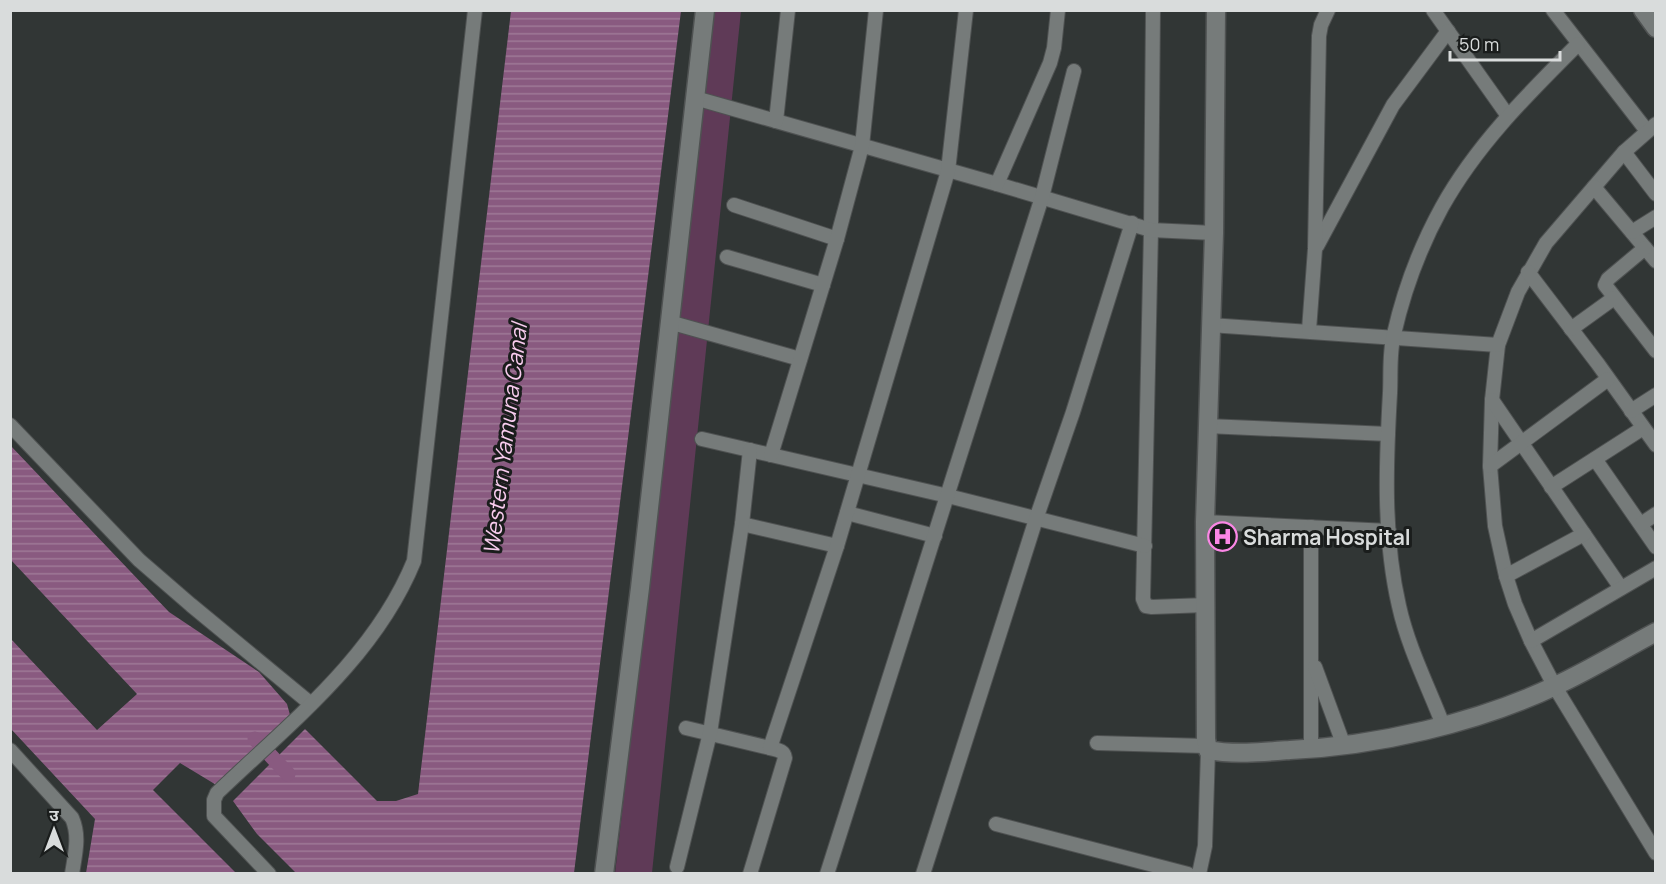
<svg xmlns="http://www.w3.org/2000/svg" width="1666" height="884" font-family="Manrope,'Noto Sans Devanagari',sans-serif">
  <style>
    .grass { fill: #5f3a57 }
    .water { fill: url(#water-rules) }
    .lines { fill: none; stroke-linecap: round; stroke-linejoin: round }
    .canal { stroke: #895a80; stroke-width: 15 }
    .building { fill: url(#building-cross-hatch); stroke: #919796; stroke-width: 1.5 }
    .street-casing { stroke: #4f5252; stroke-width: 16 }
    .secondary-casing { stroke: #4f5252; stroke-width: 21 }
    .street { stroke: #767b7a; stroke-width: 14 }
    .secondary { stroke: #767b7a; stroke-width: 18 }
    .labels { text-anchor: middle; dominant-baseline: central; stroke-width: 6; stroke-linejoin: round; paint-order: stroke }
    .poi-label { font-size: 21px; font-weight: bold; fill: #d9dcdc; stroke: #1a1d1c; text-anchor: start }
    .water-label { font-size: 22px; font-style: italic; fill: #f8ccee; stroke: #1a1d1c }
  </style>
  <defs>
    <pattern id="water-rules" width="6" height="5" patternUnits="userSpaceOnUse" patternTransform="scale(1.5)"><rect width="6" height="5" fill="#895a80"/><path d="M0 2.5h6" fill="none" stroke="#9e7997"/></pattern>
    <pattern id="building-cross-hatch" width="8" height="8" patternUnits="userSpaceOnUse" patternTransform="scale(1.5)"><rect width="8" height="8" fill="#1f786e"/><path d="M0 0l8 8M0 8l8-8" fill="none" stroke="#4a9189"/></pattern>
  </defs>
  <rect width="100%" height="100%" fill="#313635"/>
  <!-- grass -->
  <polygon class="grass" points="714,11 741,11 652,873 615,874"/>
  <!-- water -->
  <g class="water">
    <polygon points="511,11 681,11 574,873 296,873 257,834 233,801 305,729 377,801 396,801 418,794"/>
    <polygon points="10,445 169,612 259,672 287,704 290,715 218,786 180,763 153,790 236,873 86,873 95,819 11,729 11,639 97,730 137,694 11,560"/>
  </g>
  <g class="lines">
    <!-- canal -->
    <polyline class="canal" points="255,739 288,774"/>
  </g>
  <!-- building -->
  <rect class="building" x="1216" y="532" width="13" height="12"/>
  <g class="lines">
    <defs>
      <g id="street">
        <polyline points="1153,10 1151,230 1143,599 1146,606 1152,607 1206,605"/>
        <polyline points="1433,10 1508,116"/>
        <polyline points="1553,10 1647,131"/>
        <polyline points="695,98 997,184 1151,230 1214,233"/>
        <polyline points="776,121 788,10"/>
        <polyline points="1656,124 1624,152 1546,243 1518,292 1498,345 1492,400 1490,466 1495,526 1506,576 1515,604 1531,641 1555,687 1656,853"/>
        <polyline points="1624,152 1656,194"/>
        <polyline points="997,184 1050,63 1054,48 1058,10"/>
        <polyline points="1594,187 1656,261"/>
        <polyline points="734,205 837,239"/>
        <polyline points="1632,232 1656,217"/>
        <polyline points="1317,246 1393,105 1448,31"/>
        <polyline points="1645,248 1608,279 1605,285 1656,351"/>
        <polyline points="727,257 823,285"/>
        <polyline points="1528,272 1598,364 1656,445"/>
        <polyline points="669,322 800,359"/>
        <polyline points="1210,325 1498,345"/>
        <polyline points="1571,329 1614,298"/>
        <polyline points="1309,330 1315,249 1319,36 1321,25 1328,10"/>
        <polyline points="1492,400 1621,588"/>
        <polyline points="1631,411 1656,395"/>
        <polyline points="10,425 139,560 191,605 311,704"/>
        <polyline points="1207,426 1388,434"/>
        <polyline points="702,439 948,496 1145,546"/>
        <polyline points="771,455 837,239 862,146 876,10"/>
        <polyline points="1595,459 1656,547"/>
        <polyline points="1490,466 1608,379"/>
        <polyline points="1551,487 1643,428"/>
        <polyline points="847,513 935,536"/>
        <polyline points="1205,522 1389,531"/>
        <polyline points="742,524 837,546"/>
        <polyline points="1641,524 1656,514"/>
        <polyline points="1311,527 1311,749"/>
        <polyline points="1506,576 1584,534"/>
        <polyline points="1531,641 1656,568"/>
        <polyline points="1315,667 1344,746"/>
        <path d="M1443 725C1428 686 1408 647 1399 606 1383 537 1386 463 1390 393 1391 374 1389 353 1394 334 1404 290 1420 247 1442 207 1477 144 1528 94 1578 44"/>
        <path d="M686 728 770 748C777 750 784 750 785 758L750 874"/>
        <polyline points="1097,743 1206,746"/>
        <polyline points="770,748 837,546 948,171 966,10"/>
        <path d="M10 750 72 818C80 836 75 854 72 874"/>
        <polyline points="996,824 1188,874"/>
        <polyline points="677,867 710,733 742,524 750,450"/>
        <path d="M269 874 214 816V800L217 793C290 723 375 657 414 561L475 10"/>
        <polyline points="827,874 1042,197 1074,71"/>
        <polyline points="923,874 1036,519 1073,412 1132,223"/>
        <polyline points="1199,874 1205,846 1208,750"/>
      </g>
      <g id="secondary">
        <path d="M1216 10 1214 233 1205 522 1206 739 1208 750C1233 755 1265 752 1290 750 1376 746 1477 723 1555 686 1590 670 1622 650 1656 632"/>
        <polyline points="1643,10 1656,28"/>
        <polyline points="604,874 640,588 705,10"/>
      </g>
    </defs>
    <!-- street casing -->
    <use href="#street" class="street-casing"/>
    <!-- secondary casing -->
    <use href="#secondary" class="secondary-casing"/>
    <!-- street -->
    <use href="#street" class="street"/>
    <!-- secondary -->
    <use href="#secondary" class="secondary"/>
  </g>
  <!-- icons -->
  <defs>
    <symbol id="hospital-ring" viewBox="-11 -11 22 22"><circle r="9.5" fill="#1a1d1c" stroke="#fb87e6" stroke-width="1.5"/><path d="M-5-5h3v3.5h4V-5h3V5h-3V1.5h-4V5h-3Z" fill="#fb87e6"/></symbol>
  </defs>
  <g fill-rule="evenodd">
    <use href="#hospital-ring" x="1206" y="520" width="33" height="33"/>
  </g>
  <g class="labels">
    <!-- poi labels -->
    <g class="poi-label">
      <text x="1243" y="537">Sharma Hospital</text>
    </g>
    <!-- water labels -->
    <g class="water-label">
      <text transform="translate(505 439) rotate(-83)">Western Yamuna Canal</text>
    </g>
  </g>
  <!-- border -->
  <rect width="1666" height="884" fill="none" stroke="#d9dcdc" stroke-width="24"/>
  <!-- north arrow -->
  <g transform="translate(54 830)" stroke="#1a1d1c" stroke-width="4.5" paint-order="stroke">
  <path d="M0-4.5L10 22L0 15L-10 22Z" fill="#d9dcdc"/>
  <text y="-9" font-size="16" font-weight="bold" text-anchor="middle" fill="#d9dcdc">उ</text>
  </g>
  <!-- scale -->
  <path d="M1450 51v9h110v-9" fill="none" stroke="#d9dcdc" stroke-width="3"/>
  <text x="1459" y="51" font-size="18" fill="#d9dcdc" stroke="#1a1d1c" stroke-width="4.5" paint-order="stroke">50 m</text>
</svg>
